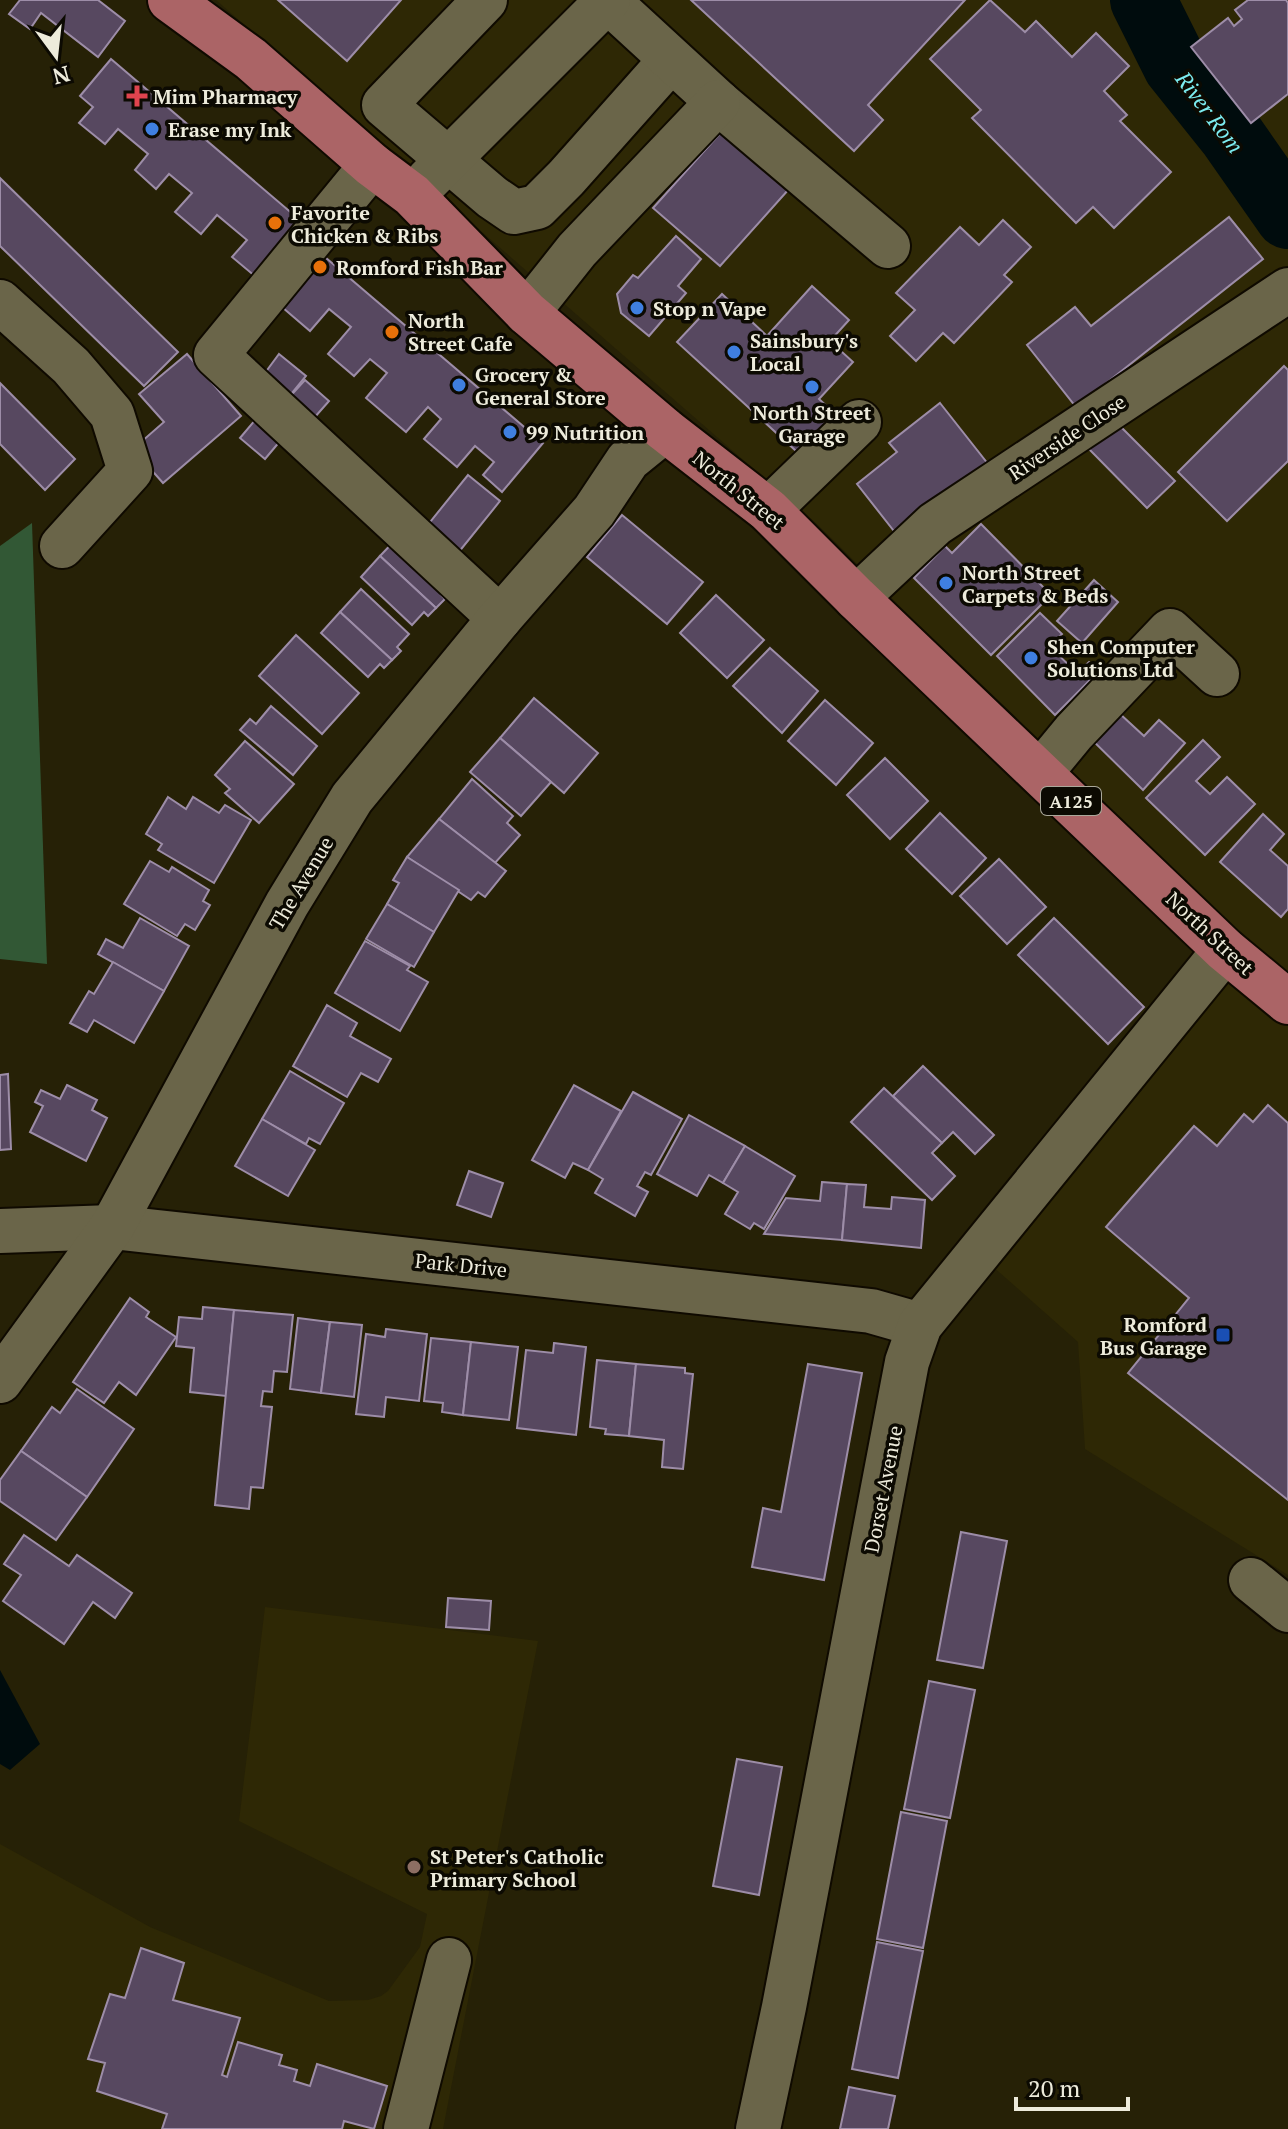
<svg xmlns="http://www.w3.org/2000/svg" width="1288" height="2129" font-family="'PT Serif',serif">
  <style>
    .built { fill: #2e2805 }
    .forest { fill: #325835 }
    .water { fill: #000c0d }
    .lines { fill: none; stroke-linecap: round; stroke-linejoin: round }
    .river { stroke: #000c0d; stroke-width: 66 }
    .building { fill: #574860; stroke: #9d8da8; stroke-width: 2 }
    .minor-casing { stroke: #0f0a00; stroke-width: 48 }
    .major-casing { stroke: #0f0a00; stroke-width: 48 }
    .minor { stroke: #6a6549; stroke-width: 44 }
    .major { stroke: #ab6466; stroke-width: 44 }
    .health-dot { fill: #e0444e; stroke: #0c0a02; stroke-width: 3 }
    .shop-dot { fill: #3f7fe0; stroke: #0c0a02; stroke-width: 3 }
    .food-dot { fill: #e8710a; stroke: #0c0a02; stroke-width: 3 }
    .transit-dot { fill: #1a4fb4; stroke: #0c0a02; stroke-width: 3 }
    .education-dot { fill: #8d6e63; stroke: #0c0a02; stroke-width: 3 }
    .labels { text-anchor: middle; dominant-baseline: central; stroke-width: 7; stroke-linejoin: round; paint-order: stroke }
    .shield { fill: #0c0a02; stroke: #aaa89a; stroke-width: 2 }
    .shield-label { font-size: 18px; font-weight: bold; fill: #edebdb }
    .poi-label { font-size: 20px; font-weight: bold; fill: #edebdb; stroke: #0c0a02; text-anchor: start }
    .street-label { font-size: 20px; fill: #edebdb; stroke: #0c0a02 }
    .water-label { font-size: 22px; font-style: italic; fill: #7cecf0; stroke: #0c0a02 }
  </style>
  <rect width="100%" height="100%" fill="#262106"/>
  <!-- built -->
  <g class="built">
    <polygon points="216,0 1288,0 1288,1575 1085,1449 1078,1342 982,1257 1248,952 818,525"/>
    <polygon points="265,1607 538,1641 443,2129 0,2129 0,1844 150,1927 329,2001 368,2000 381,1996 388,1991 420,1947 427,1914 239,1821"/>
  </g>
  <!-- forest -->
  <polygon class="forest" points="32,523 47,964 0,959 0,546"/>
  <!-- water -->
  <polygon class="water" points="0,1670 40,1744 10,1770 0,1764"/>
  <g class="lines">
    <!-- river -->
    <polyline class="river" points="1143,0 1176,66 1232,136 1288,216"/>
  </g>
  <!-- building -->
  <g class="building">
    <polygon points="20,0 98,0 125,21 98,57 41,13 30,29 9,14"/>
    <polygon points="278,0 401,0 347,61"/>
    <polygon points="691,0 965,0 868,105 883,120 854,151"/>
    <polygon points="990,0 1025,32 1036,21 1072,57 1096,33 1129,66 1104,91 1127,115 1120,121 1171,172 1114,228 1093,207 1076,223 972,118 981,110 930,59"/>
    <polygon points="1248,0 1286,0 1288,3 1288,94 1251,123 1191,47 1228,18 1234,26 1242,19 1235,10"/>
    <polygon points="111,59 315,233 256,277 232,257 247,240 217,215 201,234 175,212 192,193 169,174 156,189 135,170 148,154 118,129 105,144 79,123 93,107 80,96"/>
    <polygon points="723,130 789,189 720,266 653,208"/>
    <polygon points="0,178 178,352 144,386 0,246"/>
    <polygon points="1229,217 1263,259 1076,407 1027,345 1075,307 1091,326"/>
    <polygon points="1003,220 1031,247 1004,275 1012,282 954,343 943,333 916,361 890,336 915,310 896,293 960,227 979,245"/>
    <polygon points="676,236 701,259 678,286 686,293 649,336 621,313 617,294 633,275 638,278"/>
    <polygon points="312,246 543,443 502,492 483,475 494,462 475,446 457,467 424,439 441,419 428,407 406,432 366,398 387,373 370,359 354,376 328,354 351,327 329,309 310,331 269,296"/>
    <polygon points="812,286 849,320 830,341 853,362 819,399 843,421 807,461 677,342 722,294 767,336"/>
    <polygon points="187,354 241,416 163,483 133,449 164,422 139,394"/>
    <polygon points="279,354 306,376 288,398 262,377"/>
    <polygon points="1284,366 1288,370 1288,461 1227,521 1178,472"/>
    <polygon points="305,380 329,401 307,426 283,404"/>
    <polygon points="0,383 75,459 45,490 0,444"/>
    <polygon points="940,403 992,469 897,535 857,484 897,452 889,443"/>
    <polygon points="261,413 286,434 265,459 240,438"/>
    <polygon points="1114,420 1175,481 1147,508 1087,447"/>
    <polygon points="468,475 500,501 458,553 426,527"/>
    <polygon points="622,515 703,582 667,624 587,557"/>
    <polygon points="981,524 1051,595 991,655 914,578 945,546 952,553"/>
    <polygon points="401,534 453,582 441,595 445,599 436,608 380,556"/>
    <polygon points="380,556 436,608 428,616 424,612 412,625 361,577"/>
    <polygon points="1094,580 1118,602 1082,643 1057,621"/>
    <polygon points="361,589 409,634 397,647 401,651 392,660 340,612"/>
    <polygon points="716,595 764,640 727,678 680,633"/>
    <polygon points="340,612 392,660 384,668 380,664 368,677 321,633"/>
    <polygon points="1040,613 1062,634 1050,647 1077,673 1089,662 1099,671 1055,715 997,656"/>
    <polygon points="296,635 359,693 322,734 259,676"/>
    <polygon points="770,648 818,691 782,733 733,686"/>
    <polygon points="534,698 598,753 564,793 500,738"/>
    <polygon points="825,700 873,743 836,785 788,741"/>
    <polygon points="271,706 317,746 293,775 240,730 250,719 256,724"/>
    <polygon points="1119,713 1144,736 1159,720 1185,743 1143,790 1084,732"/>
    <polygon points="500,738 551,782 521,816 470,772"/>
    <polygon points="1203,740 1220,757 1196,781 1210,794 1227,777 1255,804 1205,855 1146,798"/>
    <polygon points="245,741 294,784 259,823 225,793 230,789 215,775"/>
    <polygon points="885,758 928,801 890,839 847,795"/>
    <polygon points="472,779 513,816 507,823 520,835 495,863 439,819"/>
    <polygon points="168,797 186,809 193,797 219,813 225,805 251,820 214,883 158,850 162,844 146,834"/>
    <polygon points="940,813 986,858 952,894 906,849"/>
    <polygon points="1263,814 1284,834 1270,850 1288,866 1288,909 1281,917 1220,862"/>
    <polygon points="439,819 506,871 485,897 478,892 471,900 407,857"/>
    <polygon points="407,857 459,890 434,932 387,904 399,883 393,880"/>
    <polygon points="999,859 1046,907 1007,944 960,896"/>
    <polygon points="150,861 169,872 172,867 209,890 203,901 210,905 195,930 185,924 177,936 124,904"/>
    <polygon points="387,904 434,932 414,967 366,939"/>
    <polygon points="140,918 189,946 164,991 98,954 106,939 123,948"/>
    <polygon points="1054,918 1144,1007 1108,1044 1018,955"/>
    <polygon points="365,941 410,966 407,970 428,982 400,1031 335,993"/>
    <polygon points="113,962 164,991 134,1043 94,1020 87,1032 70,1023 89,991 94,994"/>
    <polygon points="327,1005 357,1023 350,1036 391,1059 378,1082 361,1073 347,1097 293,1066"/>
    <polygon points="923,1066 994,1135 975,1154 953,1132 942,1143 893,1096"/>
    <polygon points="290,1071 344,1103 320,1144 309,1138 306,1144 262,1119"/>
    <polygon points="8,1074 11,1149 0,1150 0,1075"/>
    <polygon points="67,1085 97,1100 92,1110 107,1118 86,1161 30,1132 43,1106 35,1102 41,1090 60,1099"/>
    <polygon points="574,1085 621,1111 588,1170 573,1163 565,1178 532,1160"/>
    <polygon points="884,1088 942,1143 932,1153 955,1176 932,1200 851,1122"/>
    <polygon points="633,1092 682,1119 651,1175 645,1172 637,1186 648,1192 635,1216 595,1193 603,1179 588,1170"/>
    <polygon points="1268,1105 1288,1123 1288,1500 1128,1373 1189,1298 1106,1227 1194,1126 1217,1146 1244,1114 1253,1122"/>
    <polygon points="689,1115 745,1146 723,1183 709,1175 697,1196 657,1174"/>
    <polygon points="262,1119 315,1150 288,1196 235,1166"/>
    <polygon points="745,1146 795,1176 764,1229 754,1223 750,1229 725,1214 738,1192 723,1183"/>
    <polygon points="469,1171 503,1183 491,1217 457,1205"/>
    <polygon points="822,1182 847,1184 842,1240 764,1234 786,1198 820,1201"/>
    <polygon points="847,1184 866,1185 864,1207 891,1209 892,1197 925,1200 921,1248 842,1240"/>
    <polygon points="130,1298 149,1312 146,1317 176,1337 136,1395 119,1382 104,1403 73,1382"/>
    <polygon points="203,1307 234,1310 226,1396 190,1392 194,1348 176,1346 179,1317 202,1319"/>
    <polygon points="234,1310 293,1315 287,1372 274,1371 272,1392 263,1391 261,1406 272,1407 263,1488 251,1487 249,1509 215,1505"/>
    <polygon points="298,1318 330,1322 321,1393 290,1389"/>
    <polygon points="330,1322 362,1325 354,1397 321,1393"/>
    <polygon points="386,1329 427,1334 419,1401 386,1397 384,1417 356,1414 366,1334 385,1337"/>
    <polygon points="431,1338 471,1342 463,1415 442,1412 443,1403 424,1401"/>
    <polygon points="471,1342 518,1347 509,1420 463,1415"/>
    <polygon points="554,1343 586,1347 576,1435 517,1428 526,1350 553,1353"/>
    <polygon points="597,1360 636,1364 629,1436 605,1434 606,1429 590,1427"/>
    <polygon points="636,1364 685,1368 685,1373 693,1374 683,1469 662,1467 664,1440 629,1436"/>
    <polygon points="808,1364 862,1373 824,1580 752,1567 763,1508 781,1512"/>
    <polygon points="77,1389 134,1429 87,1497 21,1451 52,1407 60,1413"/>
    <polygon points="21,1451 87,1497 56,1540 0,1501 0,1480"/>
    <polygon points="961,1532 1007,1541 983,1668 937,1660"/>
    <polygon points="24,1535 69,1566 77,1555 132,1593 115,1618 93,1602 64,1644 3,1601 21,1575 4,1564"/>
    <polygon points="448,1598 491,1601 489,1630 446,1627"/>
    <polygon points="929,1681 975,1690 950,1818 904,1809"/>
    <polygon points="737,1759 782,1767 759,1895 713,1886"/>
    <polygon points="901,1812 947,1821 923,1948 877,1939"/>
    <polygon points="877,1942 923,1951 898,2078 852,2069"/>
    <polygon points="141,1948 184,1963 173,2000 240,2018 222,2075 227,2077 238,2042 282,2055 279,2065 297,2070 294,2081 310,2086 317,2064 387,2086 374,2129 344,2121 342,2129 162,2129 167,2114 97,2091 105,2063 88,2059 110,1994 125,1998"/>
    <polygon points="849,2087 895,2096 888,2129 840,2129"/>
  </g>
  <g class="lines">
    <defs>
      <g id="minor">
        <polyline points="485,0 384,105 492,197 514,212 537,207 566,178 671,60"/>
        <polyline points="607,0 718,102 888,246"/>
        <polyline points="372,165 216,355 500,618"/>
        <polyline points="428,180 608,0"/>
        <polyline points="0,302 71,366 112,414 130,471 62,546"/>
        <polyline points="527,313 577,250 718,102"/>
        <polyline points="768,510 859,422"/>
        <polyline points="856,598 935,524 1288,290"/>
        <polyline points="1041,772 1074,732 1170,631 1217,674"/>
        <polyline points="0,1231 112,1227 871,1311 920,1325"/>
        <polyline points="0,1381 112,1227 287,904 352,798 500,618 594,511 628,460 665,430"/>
        <polyline points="1251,1580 1288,1610"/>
        <polyline points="406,2129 449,1960"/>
        <polyline points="758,2129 784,2007 907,1362 920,1325 1225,950"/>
      </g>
      <polyline id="major" points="170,0 251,59 372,165 412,195 527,313 665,430 768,510 856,598 1225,950 1288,1002"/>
    </defs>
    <!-- minor casing -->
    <use href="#minor" class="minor-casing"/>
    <!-- major casing -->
    <use href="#major" class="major-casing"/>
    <!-- minor -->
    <use href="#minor" class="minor"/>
    <!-- major -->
    <use href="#major" class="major"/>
  </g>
  <!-- markers -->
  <path class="health-dot" d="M133 84h8v8h8v8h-8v8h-8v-8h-8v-8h8z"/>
  <g class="shop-dot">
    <circle cx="152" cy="129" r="8"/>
    <circle cx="637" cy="308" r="8"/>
    <circle cx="734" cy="352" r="8"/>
    <circle cx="459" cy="385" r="8"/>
    <circle cx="812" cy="387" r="8"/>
    <circle cx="510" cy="432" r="8"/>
    <circle cx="946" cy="583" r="8"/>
    <circle cx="1031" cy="658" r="8"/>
  </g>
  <g class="food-dot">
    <circle cx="275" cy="223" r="8"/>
    <circle cx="320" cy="267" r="8"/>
    <circle cx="392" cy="332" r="8"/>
  </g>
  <rect class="transit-dot" x="1215" y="1327" width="16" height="16" rx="4"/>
  <circle class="education-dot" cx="414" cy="1867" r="8"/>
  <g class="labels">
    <!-- shield labels -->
    <rect class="shield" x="1041" y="787" width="60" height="28" rx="6"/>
    <g class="shield-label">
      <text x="1071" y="801">A125</text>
    </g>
    <!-- poi labels -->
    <g class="poi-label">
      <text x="153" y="96">Mim Pharmacy</text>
      <text x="168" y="129">Erase my Ink</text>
      <text x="291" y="212">Favorite<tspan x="291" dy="23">Chicken &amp; Ribs</tspan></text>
      <text x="336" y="267">Romford Fish Bar</text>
      <text x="653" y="308">Stop n Vape</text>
      <text x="408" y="320">North<tspan x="408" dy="23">Street Cafe</tspan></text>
      <text x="750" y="340">Sainsbury's<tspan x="750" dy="23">Local</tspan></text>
      <text x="475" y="374">Grocery &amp;<tspan x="475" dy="23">General Store</tspan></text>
      <text x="812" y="412" text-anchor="middle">North Street<tspan x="812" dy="23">Garage</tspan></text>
      <text x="526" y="432">99 Nutrition</text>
      <text x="962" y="572">North Street<tspan x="962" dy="23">Carpets &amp; Beds</tspan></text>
      <text x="1047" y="646">Shen Computer<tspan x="1047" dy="23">Solutions Ltd</tspan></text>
      <text x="1207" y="1324" text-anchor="end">Romford<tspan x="1207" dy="23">Bus Garage</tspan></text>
      <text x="430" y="1856">St Peter's Catholic<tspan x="430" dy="23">Primary School</tspan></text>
    </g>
    <!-- street labels -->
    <g class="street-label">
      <text transform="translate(1067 437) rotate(-34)">Riverside Close</text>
      <text transform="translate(739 490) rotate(39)">North Street</text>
      <text transform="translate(301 883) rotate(-59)">The Avenue</text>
      <text transform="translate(1210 933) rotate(43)">North Street</text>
      <text transform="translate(461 1265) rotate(6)">Park Drive</text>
      <text transform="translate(883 1489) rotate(-79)">Dorset Avenue</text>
    </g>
    <!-- water labels -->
    <g class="water-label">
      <text transform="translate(1210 112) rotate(53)">River Rom</text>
    </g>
  </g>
  <!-- north arrow -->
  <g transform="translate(56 56) rotate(165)" stroke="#0c0a02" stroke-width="6" paint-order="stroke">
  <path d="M0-6L14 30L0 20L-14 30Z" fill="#edebdb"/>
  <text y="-12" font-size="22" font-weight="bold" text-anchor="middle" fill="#edebdb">N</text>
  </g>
  <!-- scale -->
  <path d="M1016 2097v12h112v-12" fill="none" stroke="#edebdb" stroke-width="4"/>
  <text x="1028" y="2097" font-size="24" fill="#edebdb" stroke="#0c0a02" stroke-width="6" paint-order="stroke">20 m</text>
</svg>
